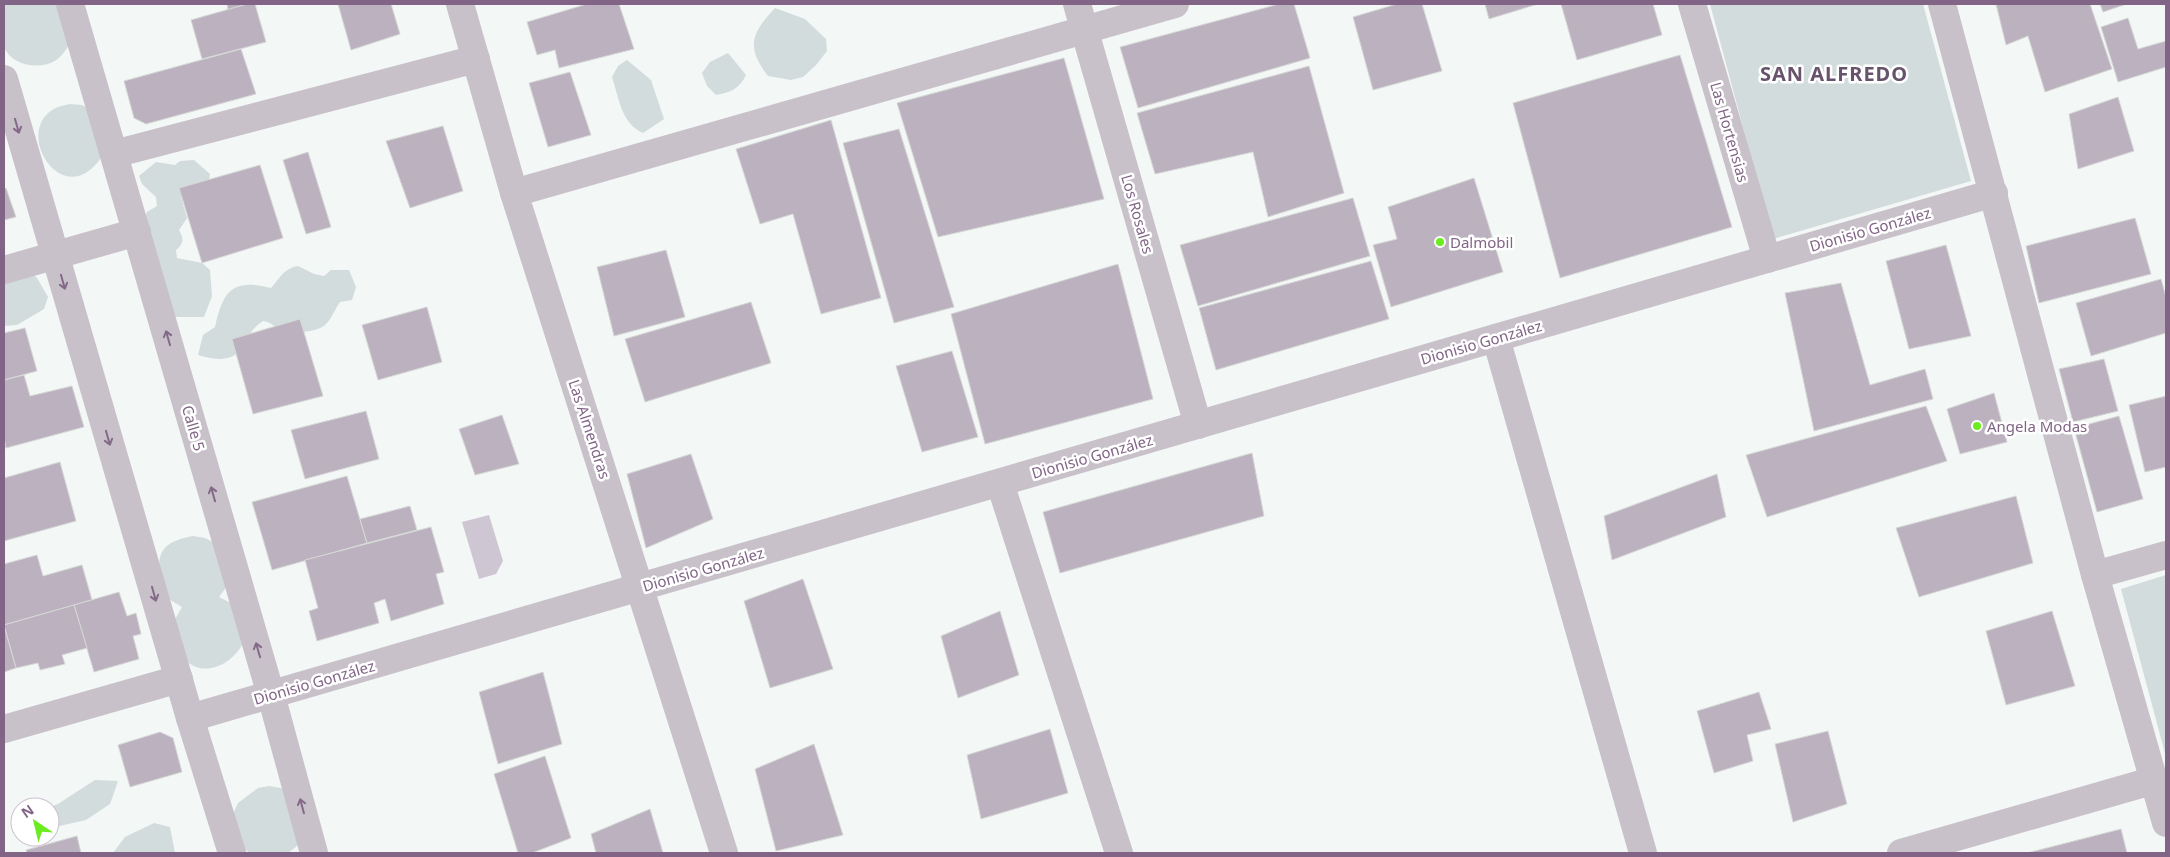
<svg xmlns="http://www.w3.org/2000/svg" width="2170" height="857" font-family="'Noto Sans',sans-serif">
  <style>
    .green { fill: #d2dcdc }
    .water { fill: #cfc6d3 }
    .building { fill: #bcb2bf; stroke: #d6d8d7 }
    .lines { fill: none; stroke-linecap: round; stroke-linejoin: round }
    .minor { stroke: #c8c1ca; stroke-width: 28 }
    .oneway { stroke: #856989 }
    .poi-dot { fill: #6aec1f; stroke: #fff; stroke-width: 2 }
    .labels { text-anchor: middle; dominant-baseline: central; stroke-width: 5; stroke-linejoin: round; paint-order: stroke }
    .street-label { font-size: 15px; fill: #816486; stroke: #fff }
    .poi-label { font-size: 15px; fill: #816486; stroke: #fff; text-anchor: start }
    .district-label { font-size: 20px; font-weight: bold; letter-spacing: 1px; fill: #67536b; stroke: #fff }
  </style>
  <rect width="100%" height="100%" fill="#f3f7f5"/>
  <!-- green -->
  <g class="green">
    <path d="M4 4H62L70 43C66 50 62 56 55 61 39 70 12 66 4 47 1 38 4 14 4 4Z"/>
    <polygon points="1710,4 1923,4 1971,181 1773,239"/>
    <path d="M775 8 805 19 826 39 827 51 816 65 803 77 791 80 768 76C745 46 752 33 775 8Z"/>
    <path d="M728 53 746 75C740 88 730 93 716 95L707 86 702 73 710 62Z"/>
    <path d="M627 60 651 80 664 119 643 133C621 123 619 98 612 77L618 66Z"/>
    <path d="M70 104 82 105 92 111 104 153C62 224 0 114 70 104Z"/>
    <path d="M194 160 210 174 208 189 194 197H181L187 218 179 230C184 239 184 243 176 250L177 258 202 263 210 270 212 296 204 317H173L145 217 147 212 157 206 156 197 142 184 139 176 156 162 175 165 180 161Z"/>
    <path d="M298 266 314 274 324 276 331 270H349L356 287 352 300 340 302C335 309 331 320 325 325 316 333 291 334 280 329 273 326 271 322 263 321 247 333 253 332 244 346 233 363 214 360 198 355L203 335 215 327C223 291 232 278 271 288 281 277 283 269 298 266Z"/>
    <polygon points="25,267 37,278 48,297 44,309 17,325 4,326 4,269"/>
    <path d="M193 536 205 538 215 543 227 586 219 597 231 603 242 645C231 665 201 680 183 657 177 650 176 633 173 623L182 607 167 598C158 565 149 544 193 536Z"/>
    <polygon points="2166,575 2166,757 2121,589"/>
    <polygon points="95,780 118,781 110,804 86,820 50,828 50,807 58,804"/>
    <polygon points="269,786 281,788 291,794 303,836 297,846 288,853 250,853 243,848 233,814 238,803 258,788"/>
    <polygon points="154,823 170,827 175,853 113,853 125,837"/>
  </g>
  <!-- water -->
  <polygon class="water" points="489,515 503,561 496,574 479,579 462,522"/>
  <!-- building -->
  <g class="building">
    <polygon points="227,4 247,4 228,10"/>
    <polygon points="247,4 255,4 266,42 202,59 191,20"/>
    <polygon points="338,4 391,4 400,34 351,50"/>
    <polygon points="587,4 619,4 634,49 559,68 555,50 537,55 527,22"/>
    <polygon points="1279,4 1294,4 1310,58 1138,108 1120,47"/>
    <polygon points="1397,4 1422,4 1442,71 1373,90 1353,17"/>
    <polygon points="1485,4 1538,4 1489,19"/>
    <polygon points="1561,4 1653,4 1662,35 1577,60"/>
    <polygon points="1996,4 2090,4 2112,69 2045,92 2028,36 2006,45"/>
    <polygon points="2100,4 2127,4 2103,12"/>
    <polygon points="2128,18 2138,49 2166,41 2166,67 2118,82 2101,27"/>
    <polygon points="241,49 256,94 146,124 134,118 124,81"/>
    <polygon points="1680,55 1732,227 1560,278 1513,103"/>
    <polygon points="1064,58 1104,199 938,237 897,103"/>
    <polygon points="1309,66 1344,193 1268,217 1253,152 1155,174 1137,113"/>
    <polygon points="570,72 591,135 548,147 529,83"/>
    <polygon points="2118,97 2134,151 2078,169 2069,114"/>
    <polygon points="831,120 881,298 821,314 793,214 760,224 736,149"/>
    <polygon points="443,126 463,191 410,208 386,141"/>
    <polygon points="899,129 954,307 894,323 843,143"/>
    <polygon points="308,152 331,227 306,234 283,160"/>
    <polygon points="260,165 283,238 202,263 179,188"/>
    <polygon points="1474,178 1503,272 1391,307 1373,245 1397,239 1388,207"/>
    <polygon points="6,188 16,217 4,220 4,189"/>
    <polygon points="1353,198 1370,256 1198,306 1180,245"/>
    <polygon points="2135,218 2151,274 2039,303 2026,246"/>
    <polygon points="1946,245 1971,336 1909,349 1886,261"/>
    <polygon points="666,250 685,317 614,336 597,267"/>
    <polygon points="1371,261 1389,319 1216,370 1199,308"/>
    <polygon points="1118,264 1153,399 985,444 951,314"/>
    <polygon points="2161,279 2166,297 2166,333 2091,356 2076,303"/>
    <polygon points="1841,283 1870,385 1925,369 1933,399 1814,431 1785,293"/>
    <polygon points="751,302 771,363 645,402 625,339"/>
    <polygon points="427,307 442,362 378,380 362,325"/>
    <polygon points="300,319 323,396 253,414 232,339"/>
    <polygon points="25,328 37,371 4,380 4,333"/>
    <polygon points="952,351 978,437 922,452 896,366"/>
    <polygon points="2104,359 2118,411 2073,422 2059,369"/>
    <polygon points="24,375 30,396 72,386 84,427 6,448 4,437 4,380"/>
    <polygon points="1994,393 2007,442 1960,454 1947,409"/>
    <polygon points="2166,396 2166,467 2145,472 2129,405"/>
    <polygon points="1926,406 1947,461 1767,517 1746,455"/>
    <polygon points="366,411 379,459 305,479 291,430"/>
    <polygon points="502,415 519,464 475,475 459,429"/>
    <polygon points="2119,416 2143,499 2097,512 2074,428"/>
    <polygon points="1252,453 1264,516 1060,573 1043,512"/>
    <polygon points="691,454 713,519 646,548 627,474"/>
    <polygon points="60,462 76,521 4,541 4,478"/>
    <polygon points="1717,474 1726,517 1612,560 1604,516"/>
    <polygon points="347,476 367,543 272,570 252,502"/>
    <polygon points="2016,496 2033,563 1919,597 1896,528"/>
    <polygon points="410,506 417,530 367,543 360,519"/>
    <polygon points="431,527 444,572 436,574 444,604 391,621 385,599 374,603 379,623 317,641 309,611 318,608 305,560"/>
    <polygon points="37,555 43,576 82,565 92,600 4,625 4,564"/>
    <polygon points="803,579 833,669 770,688 744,601"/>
    <polygon points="119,592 127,616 136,613 141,634 133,636 139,659 94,672 74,605"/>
    <polygon points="74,605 87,648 62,655 65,664 40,670 38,663 16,668 4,625"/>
    <polygon points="1000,611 1019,675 958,698 941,636"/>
    <polygon points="2052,611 2075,686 2006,705 1986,631"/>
    <polygon points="4,626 16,668 4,672"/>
    <polygon points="543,672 562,744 498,764 479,692"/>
    <polygon points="1759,692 1771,729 1747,735 1753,761 1714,773 1697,711"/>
    <polygon points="1050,729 1068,793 981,819 967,755"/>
    <polygon points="1828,731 1847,804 1793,822 1775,744"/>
    <polygon points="160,732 173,738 182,772 130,787 118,745"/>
    <polygon points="814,744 843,835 776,851 755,769"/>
    <polygon points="545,756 571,838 532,853 518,853 494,774"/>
    <polygon points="650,809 663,853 596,853 591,834"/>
    <polygon points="2121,829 2127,853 2027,853"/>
    <polygon points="77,836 81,853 27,853 26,850"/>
  </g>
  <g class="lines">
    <!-- minor -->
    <g class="minor">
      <polyline points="70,4 271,695 314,853"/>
      <polyline points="460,4 514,193 724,853"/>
      <polyline points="1077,4 1198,425"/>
      <polyline points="1692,4 1767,259"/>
      <polyline points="1942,4 2095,575 2166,823"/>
      <polyline points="4,79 190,718 232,853"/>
      <polyline points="114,154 476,59"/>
      <polyline points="514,193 1175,4"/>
      <polyline points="4,270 137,232"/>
      <polyline points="1496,338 1643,853"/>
      <polyline points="1000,483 1119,853"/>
      <polyline points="2095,575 2166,555"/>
      <polyline points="190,718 1994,193"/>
      <polyline points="4,729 179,679"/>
      <polyline points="1901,853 2155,780"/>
    </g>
  </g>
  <!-- one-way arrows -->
  <defs><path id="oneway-shaft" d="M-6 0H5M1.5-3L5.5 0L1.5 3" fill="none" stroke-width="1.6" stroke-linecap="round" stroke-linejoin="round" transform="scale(1.25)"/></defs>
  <g class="oneway">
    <use href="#oneway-shaft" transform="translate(17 126) rotate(74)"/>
    <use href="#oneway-shaft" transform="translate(63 282) rotate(74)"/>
    <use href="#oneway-shaft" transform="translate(168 338) rotate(-106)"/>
    <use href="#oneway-shaft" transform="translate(108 438) rotate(74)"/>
    <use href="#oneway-shaft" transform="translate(213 494) rotate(-106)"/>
    <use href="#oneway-shaft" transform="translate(154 594) rotate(74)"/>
    <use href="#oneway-shaft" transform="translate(258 650) rotate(-106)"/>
    <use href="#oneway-shaft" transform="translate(302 806) rotate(-105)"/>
  </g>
  <!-- markers -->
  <g class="poi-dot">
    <circle cx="1440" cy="242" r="5"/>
    <circle cx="1977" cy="426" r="5"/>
  </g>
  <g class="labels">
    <!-- street labels -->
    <g class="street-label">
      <text transform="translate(1730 132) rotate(74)">Las Hortensias</text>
      <text transform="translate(1138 214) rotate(74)">Los Rosales</text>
      <text transform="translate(1870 229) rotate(-16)">Dionisio González</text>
      <text transform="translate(1481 342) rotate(-16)">Dionisio González</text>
      <text transform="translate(194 428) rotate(74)">Calle 5</text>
      <text transform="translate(590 429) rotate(72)">Las Almendras</text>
      <text transform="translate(1092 456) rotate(-16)">Dionisio González</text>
      <text transform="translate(703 569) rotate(-16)">Dionisio González</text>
      <text transform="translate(314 682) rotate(-16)">Dionisio González</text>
    </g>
    <!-- poi labels -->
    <g class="poi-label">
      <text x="1450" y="242">Dalmobil</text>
      <text x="1987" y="426">Angela Modas</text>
    </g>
    <!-- district labels -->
    <g class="district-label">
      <text x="1834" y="73">SAN ALFREDO</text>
    </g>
  </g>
  <!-- border -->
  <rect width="2170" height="857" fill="none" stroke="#816486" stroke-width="10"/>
  <!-- north arrow -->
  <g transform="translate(35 822) rotate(325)"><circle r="24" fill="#ffffff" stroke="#cdc1cf"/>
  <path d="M0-4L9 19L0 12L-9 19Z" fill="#6aec1f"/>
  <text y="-8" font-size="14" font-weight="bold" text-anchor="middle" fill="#816486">N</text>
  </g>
</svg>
